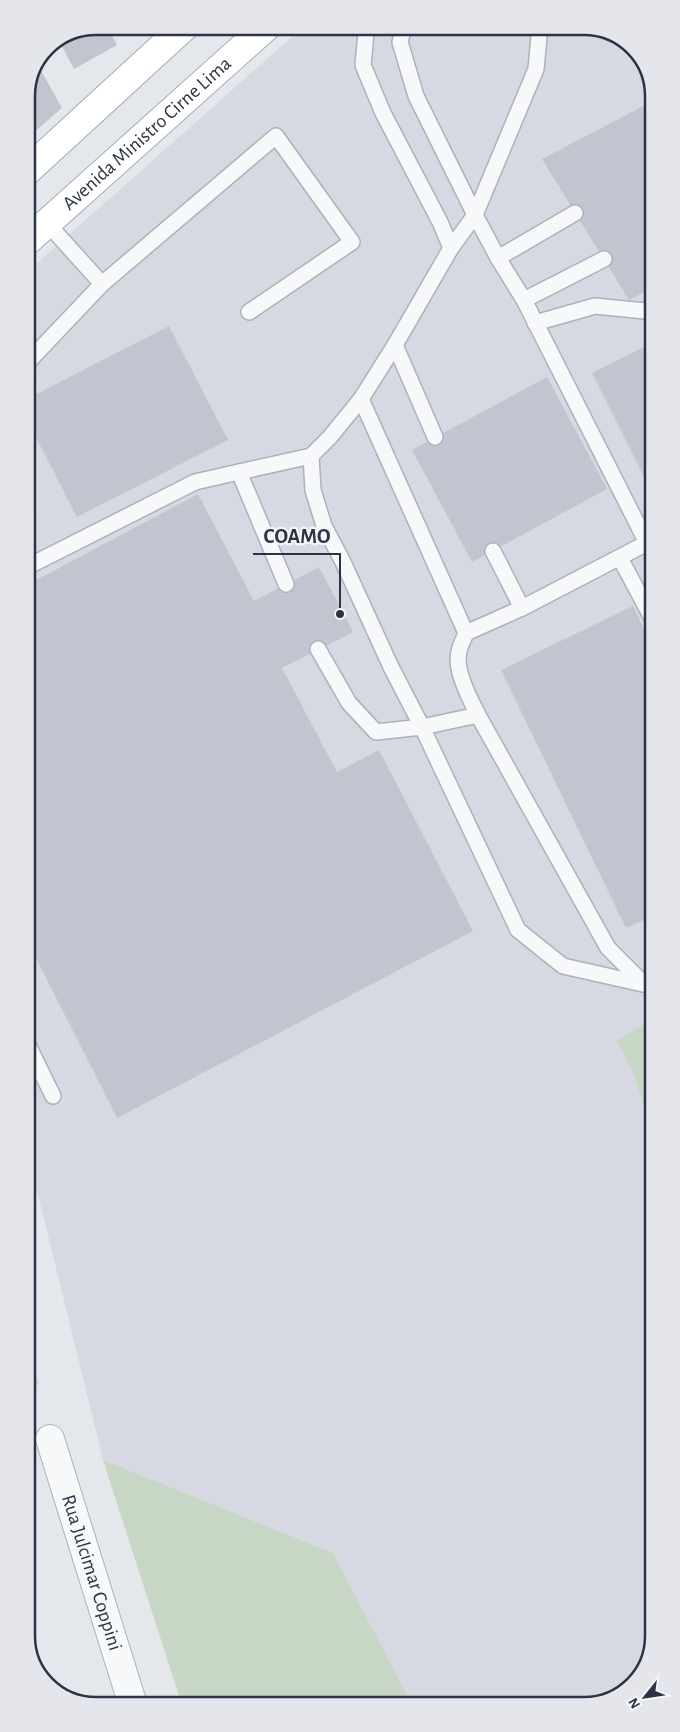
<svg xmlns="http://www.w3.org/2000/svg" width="680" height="1732" font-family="'Alegreya Sans',sans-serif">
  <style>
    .built { fill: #d6d9e1 }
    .green { fill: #c8d6c5 }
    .building { fill: #c1c5cf }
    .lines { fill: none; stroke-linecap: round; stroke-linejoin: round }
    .service-casing { stroke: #acb1ba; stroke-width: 18 }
    .minor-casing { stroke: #acb1ba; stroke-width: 30 }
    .primary-casing { stroke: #a3aab8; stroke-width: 30 }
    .service { stroke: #f7f8fa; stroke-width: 15 }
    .minor { stroke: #f7f8fa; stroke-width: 28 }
    .primary { stroke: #fff; stroke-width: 28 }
    .labels { text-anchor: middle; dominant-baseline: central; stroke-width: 4.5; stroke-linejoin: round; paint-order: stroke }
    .street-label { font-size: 20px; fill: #2b3345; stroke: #f4f6f9 }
    .rim { fill: none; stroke: #2b3345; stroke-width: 2.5 }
    .leader { fill: none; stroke: #2b3345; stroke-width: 2 }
    .callout-dot { fill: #2b3345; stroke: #f4f6f9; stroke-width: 2 }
    .callout-label { font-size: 21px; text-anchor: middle; font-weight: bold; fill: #2b3345; stroke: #f4f6f9; stroke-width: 4.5; stroke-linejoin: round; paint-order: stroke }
  </style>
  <rect width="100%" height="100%" fill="#e4e7ec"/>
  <!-- built -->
  <polygon class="built" points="304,26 589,26 627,41 651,78 653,1019 616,1041 630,1066 653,1131 654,1636 640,1678 602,1703 412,1704 333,1553 103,1460 38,1194 28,1177 27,272"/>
  <!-- green -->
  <g class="green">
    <polygon points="653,1019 653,1131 630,1066 616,1041"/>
    <polygon points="28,1354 39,1384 28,1388"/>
    <polygon points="103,1460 333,1553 412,1704 182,1705"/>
  </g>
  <!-- building -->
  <g class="building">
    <polygon points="96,26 107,26 117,45 74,69 59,41"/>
    <polygon points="38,65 62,108 26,139 26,92"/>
    <polygon points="651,102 652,288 629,300 542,159"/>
    <polygon points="169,326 228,440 77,517 27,420 27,399"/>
    <polygon points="652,343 652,493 592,373"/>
    <polygon points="547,377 607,489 472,562 412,450"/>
    <polygon points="198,494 254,601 319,567 353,632 282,668 337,772 379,750 473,931 117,1118 28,942 27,585"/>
    <polygon points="633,606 652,645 653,916 626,928 501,670"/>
  </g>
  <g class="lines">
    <defs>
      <g id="service">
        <polyline points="404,26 400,42 416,96 475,215 451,248"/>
        <polyline points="47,223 102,284 276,136 352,242 249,312"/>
        <polyline points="498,258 575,213"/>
        <polyline points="524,300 604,259"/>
        <polyline points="535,323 595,306 645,311 652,308"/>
        <polyline points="395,345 435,437"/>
        <polyline points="27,363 102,284"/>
        <polyline points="311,456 313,490 324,526 343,562 391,667 422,727 518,930 563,966 643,984"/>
        <polyline points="493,551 522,608"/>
        <polyline points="620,558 652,618"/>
        <polyline points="27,567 195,482 239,472"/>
        <polyline points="286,584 239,472 311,456 330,437 361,399 395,345 451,248 440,222 383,113 363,65 366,33 370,26"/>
        <polyline points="466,633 522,608 647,543 524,300 498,258 475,215 536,69 540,26"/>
        <path d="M318 649 349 703 376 732 422 727 478 715C470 699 454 669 459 652 460 645 464 639 466 633L361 399"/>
        <polyline points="478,715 608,948 644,984"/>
        <polyline points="28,1045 53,1096"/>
      </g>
      <g id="minor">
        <path id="s1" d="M50 1439 133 1705"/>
      </g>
      <g id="primary">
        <polyline points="27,171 185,26"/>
        <path id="s2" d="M27 241 267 26"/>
      </g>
    </defs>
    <!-- service casing -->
    <use href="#service" class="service-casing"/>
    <!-- minor casing -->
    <use href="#minor" class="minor-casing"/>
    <!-- primary casing -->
    <use href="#primary" class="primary-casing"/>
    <!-- service -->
    <use href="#service" class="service"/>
    <!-- minor -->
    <use href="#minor" class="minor"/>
    <!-- primary -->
    <use href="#primary" class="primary"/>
  </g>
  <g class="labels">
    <!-- street labels -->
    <g class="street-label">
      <text stroke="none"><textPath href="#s2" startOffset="161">Avenida Ministro Cirne Lima</textPath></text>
      <text stroke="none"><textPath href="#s1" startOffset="140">Rua Julcimar Coppini</textPath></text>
    </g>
  </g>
  <!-- crop -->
  <path d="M0 0H680V1732H0ZM96 35H584A61 61 0 0 1 645 96V1636A61 61 0 0 1 584 1697H96A61 61 0 0 1 35 1636V96A61 61 0 0 1 96 35Z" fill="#e4e6eb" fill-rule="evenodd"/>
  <path class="rim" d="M96 35H584A61 61 0 0 1 645 96V1636A61 61 0 0 1 584 1697H96A61 61 0 0 1 35 1636V96A61 61 0 0 1 96 35Z"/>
  <!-- callouts -->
  <path class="leader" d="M340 614L340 554H253"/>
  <circle class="callout-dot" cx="340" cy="614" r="5"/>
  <g class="callout-label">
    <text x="297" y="543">COAMO</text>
  </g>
  <!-- north arrow -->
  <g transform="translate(645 1697) rotate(240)" stroke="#f4f6f9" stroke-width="4" paint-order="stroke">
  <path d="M0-4L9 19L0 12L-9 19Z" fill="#2b3345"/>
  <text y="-8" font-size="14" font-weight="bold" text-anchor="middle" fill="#2b3345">N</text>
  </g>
</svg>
